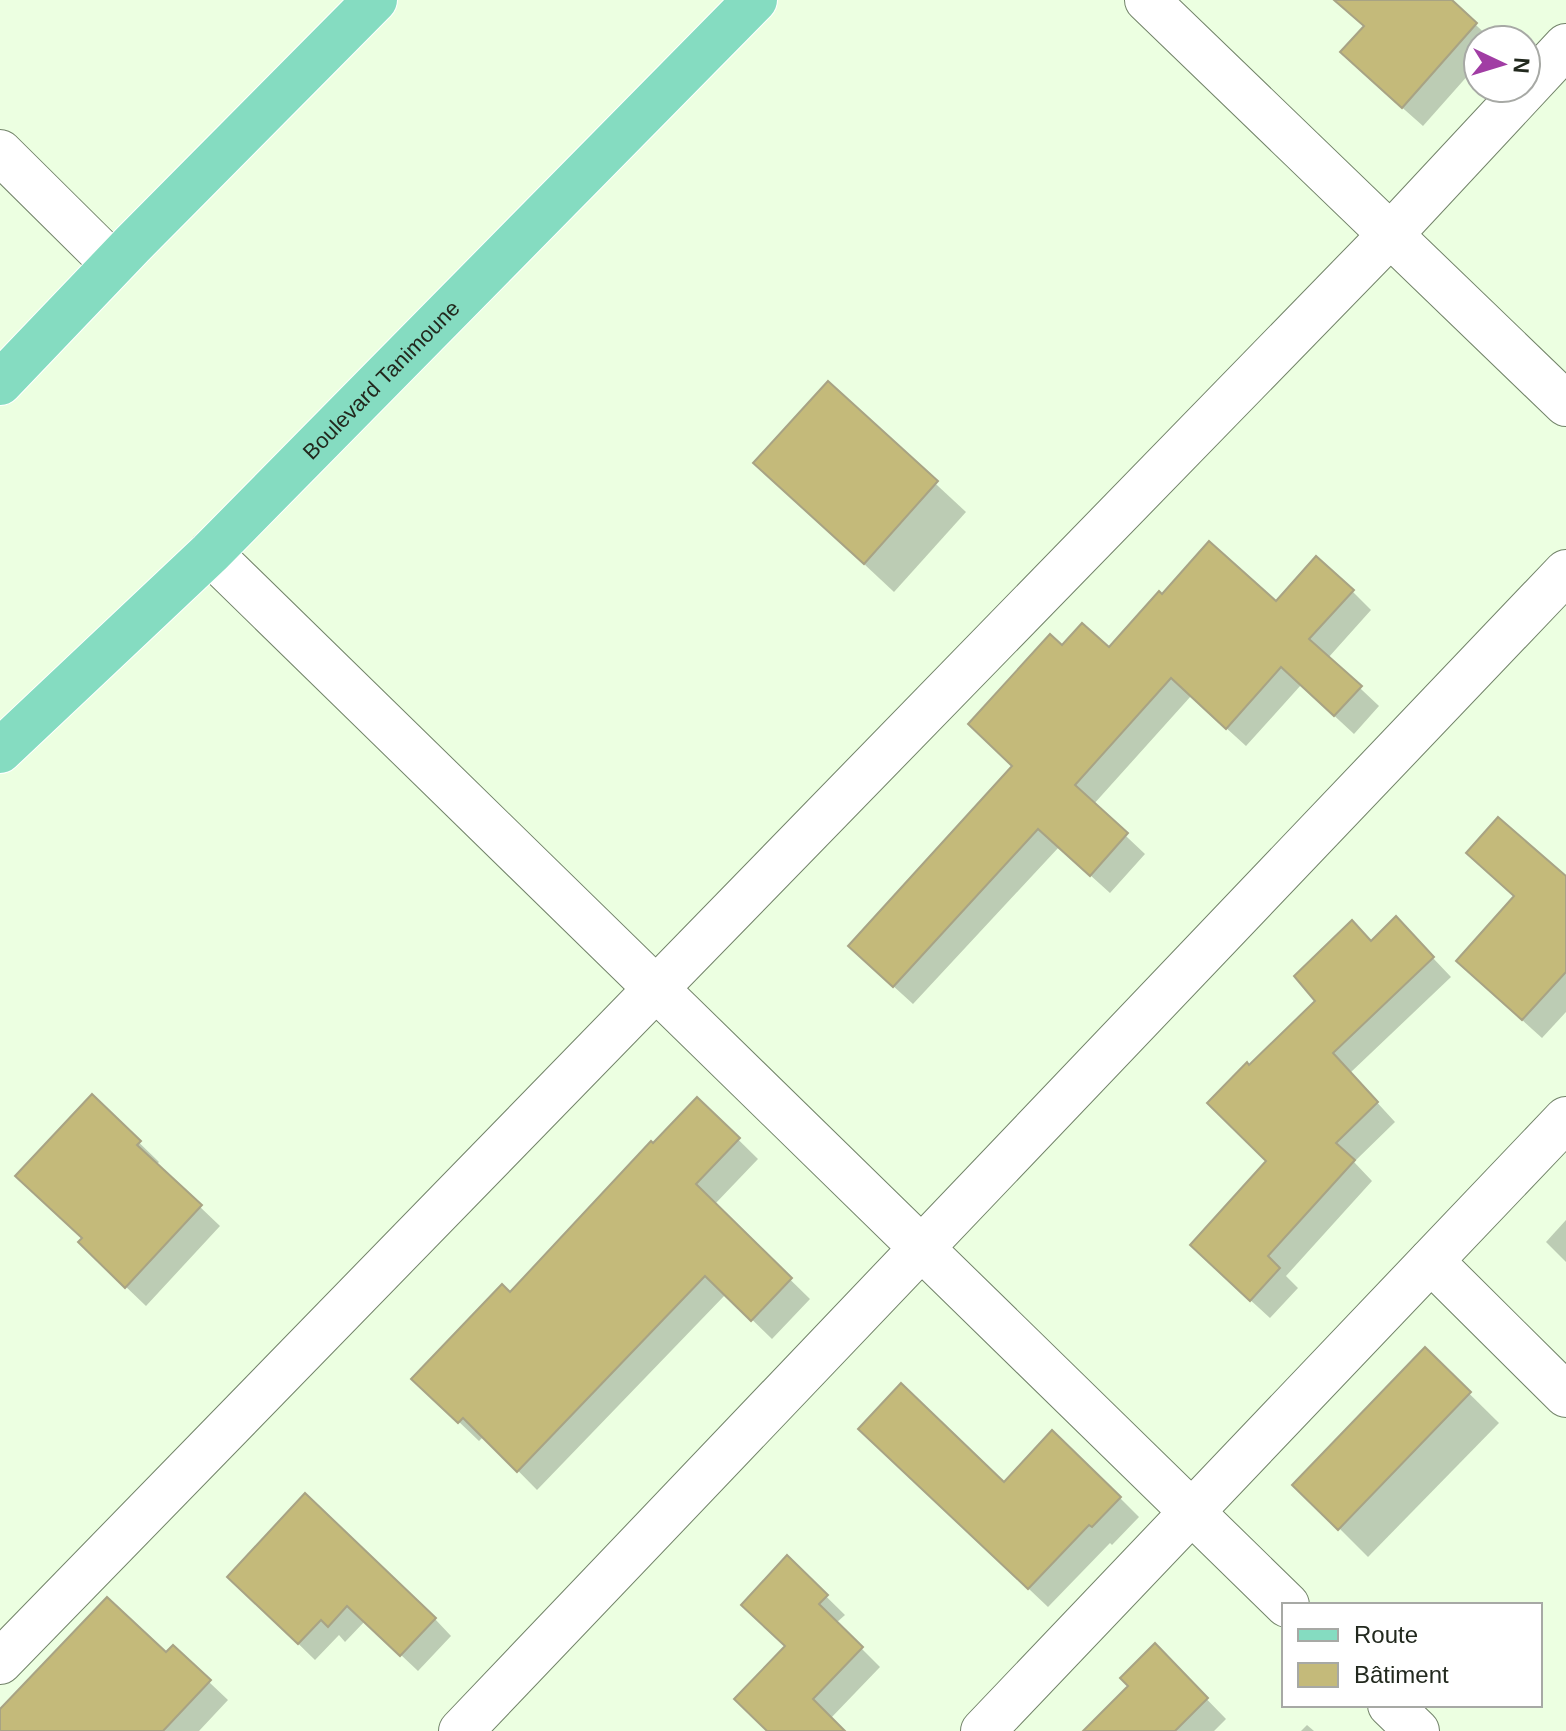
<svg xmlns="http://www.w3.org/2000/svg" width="1566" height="1731" font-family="Helvetica,sans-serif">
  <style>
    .shadow { fill: #0003 }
    .building { fill: #c4ba7a; stroke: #a8a384; stroke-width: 2 }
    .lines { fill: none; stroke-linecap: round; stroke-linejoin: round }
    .minor-casing { stroke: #728369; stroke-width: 46 }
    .major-casing { stroke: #fff; stroke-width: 46 }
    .minor { stroke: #fff; stroke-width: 44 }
    .major { stroke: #85dcc1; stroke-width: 44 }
    .labels { text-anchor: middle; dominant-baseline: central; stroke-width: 8; stroke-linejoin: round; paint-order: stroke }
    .street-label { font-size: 22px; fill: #22291e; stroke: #fff }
  </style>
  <rect width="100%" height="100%" fill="#ecffe1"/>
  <!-- shadow -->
  <g class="shadow">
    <polygon points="1335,0 1449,0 1492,40 1478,40 1478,64 1423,126 1362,72 1365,27"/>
    <polygon points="828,384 966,512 894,592 756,463"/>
    <polygon points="1352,591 1371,610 1328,658 1379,706 1354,734 1301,685 1246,746 1191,696 1093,805 1145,854 1110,893 1059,847 913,1004 869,964 1014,767 1062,648 1109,650 1276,604"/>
    <polygon points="1566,879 1566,1012 1542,1038 1478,980 1516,897"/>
    <polygon points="1396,919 1451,977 1350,1073 1395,1122 1354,1162 1372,1181 1286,1276 1298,1288 1270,1318 1211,1264 1269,1161 1249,1067 1318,1002"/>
    <polygon points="92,1097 159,1162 156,1165 220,1226 146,1306 100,1262 84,1239"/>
    <polygon points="697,1099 758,1159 714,1205 810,1299 772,1339 726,1294 537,1490 484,1436 479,1441 434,1398 510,1295"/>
    <polygon points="1566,1220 1566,1262 1546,1242"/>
    <polygon points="1425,1350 1499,1423 1368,1557 1295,1484"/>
    <polygon points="880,1448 1004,1485 1120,1498 1139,1517 1112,1545 1110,1543 1048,1607"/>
    <polygon points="787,1558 845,1615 836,1623 880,1667 830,1719 842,1731 770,1731 787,1647"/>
    <polygon points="230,1577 435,1619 451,1636 418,1671 365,1621 345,1642 339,1635 315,1660"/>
    <polygon points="1155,1646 1226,1719 1214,1731 1086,1731 1131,1686"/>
    <polygon points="173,1648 228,1700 199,1731 0,1731 0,1711 166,1655"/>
    <polygon points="1307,1725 1314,1731 1301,1731"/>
  </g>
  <!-- building -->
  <g class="building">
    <polygon points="1334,0 1452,0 1477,23 1402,108 1340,52 1364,26"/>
    <polygon points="828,381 938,481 864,564 753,463"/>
    <polygon points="1209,541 1276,601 1316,556 1354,590 1309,639 1362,686 1334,716 1281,667 1226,729 1171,678 1075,785 1128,833 1090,876 1038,829 893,987 848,946 1012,766 968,724 1050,634 1062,645 1082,623 1109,647 1159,591 1162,594"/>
    <polygon points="1498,817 1566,876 1566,972 1522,1020 1456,961 1514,896 1466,853"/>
    <polygon points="1396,916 1434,957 1333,1053 1378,1102 1336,1143 1355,1160 1268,1256 1280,1268 1250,1301 1190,1245 1266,1161 1207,1103 1247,1062 1249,1065 1315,1001 1294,976 1352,920 1371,941"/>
    <polygon points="92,1094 141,1141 137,1145 202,1205 125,1288 78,1242 82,1238 15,1176"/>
    <polygon points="697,1097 740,1138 696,1184 792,1278 751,1321 705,1276 517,1472 463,1418 458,1423 411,1379 502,1284 510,1292 651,1141 653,1143"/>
    <polygon points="1425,1347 1471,1392 1338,1530 1292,1485"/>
    <polygon points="901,1383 1004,1482 1052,1430 1121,1497 1092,1527 1089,1525 1028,1589 858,1429"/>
    <polygon points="305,1493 436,1618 400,1656 347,1606 328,1627 321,1620 298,1644 227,1577"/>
    <polygon points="787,1555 828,1595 819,1604 863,1647 813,1699 845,1731 767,1731 734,1699 785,1646 741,1605"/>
    <polygon points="107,1597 166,1652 173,1645 211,1680 163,1731 0,1731 0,1709"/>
    <polygon points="1155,1643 1208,1698 1175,1731 1083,1731 1128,1686 1120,1678"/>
  </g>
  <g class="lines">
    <defs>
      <g id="minor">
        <polyline points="1147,0 1566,404"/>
        <polyline points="0,152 113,264"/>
        <polyline points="210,553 1287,1605"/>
        <polyline points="1431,1261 1566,1395"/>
        <polyline points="0,1662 1390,235 1566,46"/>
        <polyline points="1390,1705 1417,1731"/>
        <polyline points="461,1731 1566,572"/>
        <polyline points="983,1731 1566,1119"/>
      </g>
      <g id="major">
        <polyline points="0,383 132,245 375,0"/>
        <path id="s1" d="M0 751 210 553 755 0"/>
      </g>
    </defs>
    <!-- minor casing -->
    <use href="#minor" class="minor-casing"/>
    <!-- major casing -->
    <use href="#major" class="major-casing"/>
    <!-- minor -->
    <use href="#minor" class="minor"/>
    <!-- major -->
    <use href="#major" class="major"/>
  </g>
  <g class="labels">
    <!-- street labels -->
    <g class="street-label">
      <text stroke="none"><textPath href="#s1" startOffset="532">Boulevard Tanimoune</textPath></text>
    </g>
  </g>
  <!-- legend -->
  <rect x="1282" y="1603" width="260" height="104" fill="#ffffff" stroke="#a7a9a5" stroke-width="2"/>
  <rect x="1298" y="1629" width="40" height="12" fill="#85dcc1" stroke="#a7a9a5" stroke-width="2"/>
  <text x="1354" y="1643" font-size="24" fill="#22291e">Route</text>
  <rect x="1298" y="1663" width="40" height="24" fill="#c4ba7a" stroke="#a7a9a5" stroke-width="2"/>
  <text x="1354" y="1683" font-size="24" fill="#22291e">Bâtiment</text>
  <!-- north arrow -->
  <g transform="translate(1502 64) rotate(94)"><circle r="38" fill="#ffffff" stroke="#a7a9a5" stroke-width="2"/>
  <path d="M0-6L14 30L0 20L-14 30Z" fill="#a13da4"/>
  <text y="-12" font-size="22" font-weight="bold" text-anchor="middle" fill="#22291e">N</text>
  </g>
</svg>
